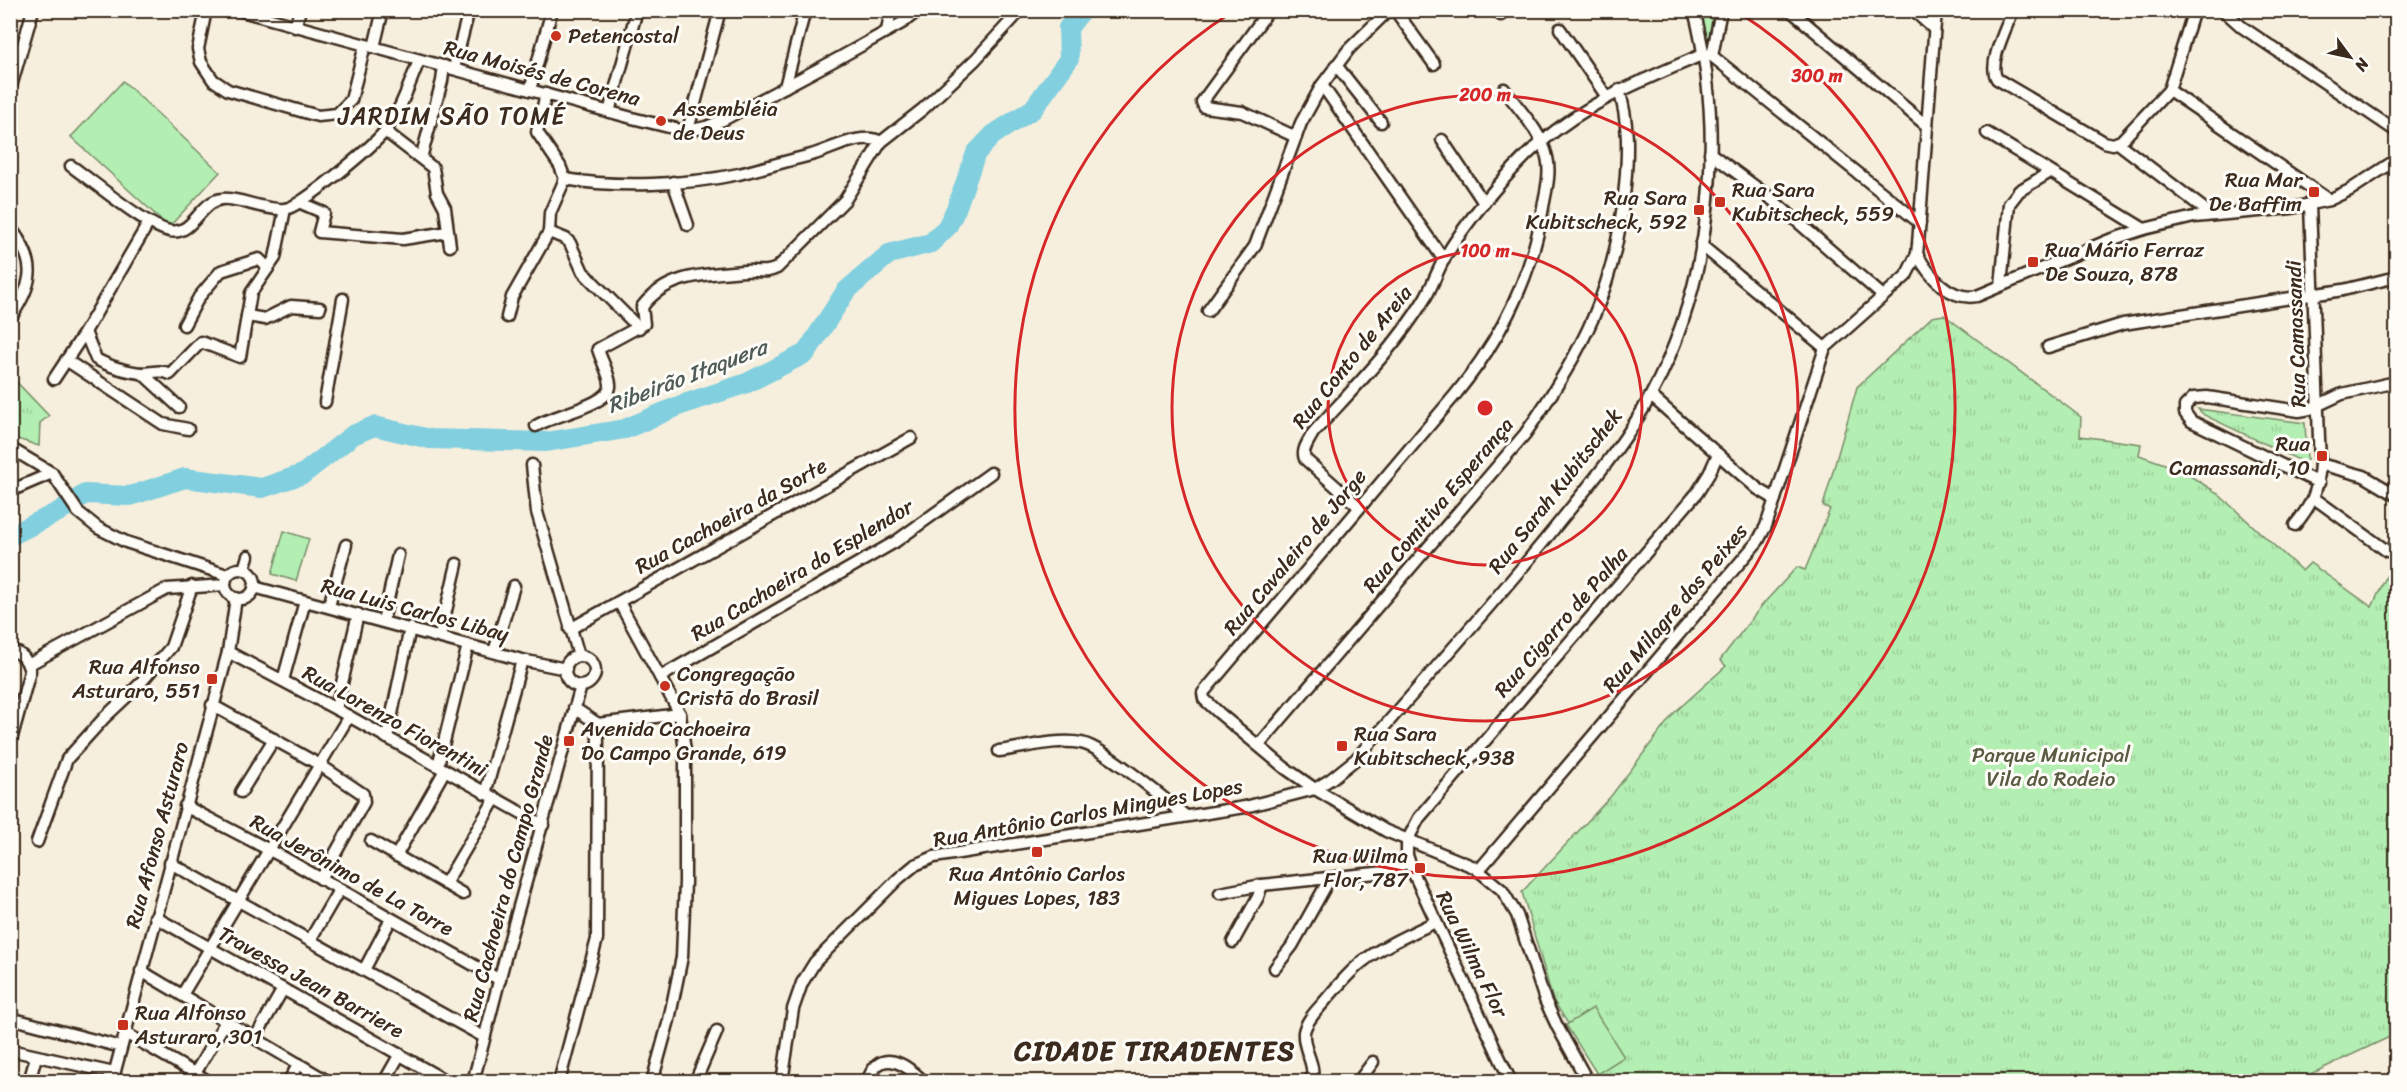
<svg xmlns="http://www.w3.org/2000/svg" width="2407" height="1092" font-family="Sriracha,sans-serif">
  <style>
    .grass { fill: url(#grass-tufts); stroke: #778c68; stroke-width: 1.5 }
    .pitch { fill: #b3eeb2; stroke: #778c68; stroke-width: 1.5 }
    .lines { fill: none; stroke-linecap: round; stroke-linejoin: round }
    .river { stroke: #81cfdf; stroke-width: 20 }
    .minor-casing { stroke: #3b2a1e; stroke-width: 15 }
    .minor { stroke: #fdfcf7; stroke-width: 10 }
    .ring { fill: none; stroke: #d62828; stroke-width: 3 }
    .poi-dot { fill: #c8321e; stroke: #fdfcf7; stroke-width: 2 }
    .labels { text-anchor: middle; dominant-baseline: central; stroke-width: 6; stroke-linejoin: round; paint-order: stroke }
    .poi-label { font-size: 21px; fill: #3b2a1e; stroke: #fdfcf7; text-anchor: start }
    .street-label { font-size: 21px; fill: #3b2a1e; stroke: #fdfcf7 }
    .park-label { font-size: 21px; fill: #595b43; stroke: #fdfcf7 }
    .water-label { font-size: 22px; font-style: italic; fill: #505c58; stroke: #fdfcf7 }
    .quarter-label { font-size: 24px; letter-spacing: 1.5px; fill: #3b2a1e; stroke: #fdfcf7 }
    .district-label { font-size: 27px; font-weight: bold; letter-spacing: 1.5px; fill: #3b2a1e; stroke: #fdfcf7 }
    .centre { fill: #d62828; stroke: #fdfcf7; stroke-width: 3 }
    .ring-label { font-size: 18px; text-anchor: middle; font-weight: bold; fill: #d62828; stroke: #fdfcf7; stroke-width: 6; stroke-linejoin: round; paint-order: stroke }
  </style>
  <defs>
    <pattern id="grass-tufts" width="24" height="20" patternUnits="userSpaceOnUse" patternTransform="scale(1.5)"><rect width="24" height="20" fill="#b3eeb2"/><path d="M3 7l-1-3M5 7V3M7 7l1-3M15 17l-1-3M17 17v-4M19 17l1-3" fill="none" stroke="#9bcc99"/></pattern>
  </defs>
  <rect width="100%" height="100%" fill="#f7efdd"/>
  <filter id="ink" filterUnits="userSpaceOnUse"><feTurbulence type="fractalNoise" baseFrequency=".0167" numOctaves="2"/><feDisplacementMap in="SourceGraphic" scale="12" xChannelSelector="R" yChannelSelector="G"/><feConvolveMatrix kernelMatrix="1 2 1 2 8 2 1 2 1" color-interpolation-filters="sRGB"/></filter>
  <g filter="url(#ink)">
    <!-- grass -->
    <g class="grass">
      <polygon points="1699,11 1718,11 1710,49"/>
      <polygon points="1944,315 2081,417 2080,436 2141,444 2139,455 2179,469 2216,492 2302,571 2310,563 2372,607 2391,566 2396,563 2396,1034 2296,1081 1600,1081 1588,1055 1553,1000 1522,892 1611,796 1674,713 1726,666 1720,660 1763,604 1797,567 1805,570 1830,509 1823,506 1857,387 1932,317"/>
      <polygon points="10,375 49,416 40,423 39,446 11,437"/>
      <polygon points="2198,409 2305,423 2307,460 2303,462 2204,415"/>
    </g>
    <!-- pitch -->
    <g class="pitch">
      <polygon points="123,81 220,172 169,227 71,137"/>
      <polygon points="284,531 309,539 296,581 272,574"/>
      <polygon points="1593,1008 1624,1057 1597,1074 1566,1025"/>
    </g>
    <g class="lines">
      <!-- river -->
      <polyline class="river" points="10,536 60,511 85,494 130,496 185,478 262,488 303,474 353,435 374,426 430,439 546,442 625,429 681,405 747,383 806,353 846,291 889,254 931,243 947,227 956,209 976,153 993,135 1033,109 1069,59 1068,28 1082,10"/>
      <defs>
        <g id="minor">
          <polyline points="206,10 198,49 201,62 213,80 228,90 318,116 337,114 351,100 365,45"/>
          <polyline points="238,10 632,118 681,130 692,130 706,127 723,120 839,58 902,23 919,10"/>
          <polyline points="1395,10 1434,64"/>
          <polyline points="1497,10 1501,15"/>
          <polyline points="1790,10 1927,126"/>
          <polyline points="1913,10 1934,29"/>
          <path d="M2013 10C2007 27 1987 64 1997 79L2104 142 2113 144 2121 141 2169 90 2194 10"/>
          <polyline points="2223,10 2242,27 2396,131"/>
          <polyline points="1266,14 1202,102 1204,107 1242,112 1296,137"/>
          <polyline points="295,27 300,10"/>
          <polyline points="1560,29 1607,97"/>
          <polyline points="887,31 891,10"/>
          <polyline points="374,47 383,10"/>
          <polyline points="1712,56 1721,10"/>
          <polyline points="1336,65 1381,122"/>
          <polyline points="454,68 469,10"/>
          <polyline points="1322,85 1444,260"/>
          <polyline points="785,87 805,10"/>
          <path d="M1504 89C1519 110 1541 131 1547 157 1551 173 1546 191 1543 207 1532 278 1501 339 1455 395L1203 693 1204 699 1219 713 1285 768 1315 789 1386 831 1474 867 1502 890 1517 915 1545 1000 1557 1026 1588 1082"/>
          <polyline points="10,90 33,10"/>
          <polyline points="530,90 552,10"/>
          <polyline points="2169,90 2329,200"/>
          <polyline points="546,94 537,132 560,166 565,179"/>
          <polyline points="609,112 637,10"/>
          <polyline points="688,130 720,10"/>
          <polyline points="385,131 433,168 437,193 445,208 450,246"/>
          <polyline points="1987,133 2144,229"/>
          <polyline points="1442,140 1484,203"/>
          <polyline points="2118,143 2212,215"/>
          <polyline points="1710,153 1768,196 1883,296"/>
          <polyline points="421,158 442,81 444,66"/>
          <path d="M71 166C93 181 147 227 170 231 193 236 200 201 222 199 238 197 265 211 285 209 301 207 373 146 385 131 401 111 409 84 419 61"/>
          <path d="M565 179C616 188 688 185 739 174 763 168 787 161 811 155 830 150 863 131 881 142"/>
          <polyline points="565,179 550,213 549,232 566,239 570,243 583,272 639,328"/>
          <polyline points="673,182 688,225"/>
          <polyline points="301,203 324,213 319,232 403,239 448,232"/>
          <path d="M10 227C39 265 33 282 10 319"/>
          <polyline points="1701,245 1825,348"/>
          <path d="M1917 254C1929 276 1950 301 1977 296L2107 241 2144 229 2194 217 2292 208 2329 200 2350 190 2396 160"/>
          <polyline points="2001,285 2009,204 2019,191 2050,172"/>
          <polyline points="1208,311 1255,246 1301,123 1322,85 1349,49 1389,10"/>
          <polyline points="247,316 265,319 291,306 320,308"/>
          <polyline points="507,317 512,297 549,232"/>
          <polyline points="184,325 199,297 221,271 259,259 268,268"/>
          <path d="M85 332 96 359C108 366 128 372 142 373 153 373 159 369 170 374L201 342 240 357 251 293 275 258 285 209"/>
          <polyline points="2048,347 2123,324 2343,290 2396,277"/>
          <polyline points="66,360 163,424 188,429"/>
          <polyline points="142,373 179,407"/>
          <polyline points="54,379 85,332 149,222"/>
          <polyline points="1651,396 1758,489 1775,499"/>
          <polyline points="325,402 343,299"/>
          <path d="M536 426C551 415 613 405 610 384 609 373 601 360 598 349L644 324 642 307C666 274 707 274 745 271 757 270 765 274 777 268L845 200 881 142 923 109 975 60 1021 10"/>
          <polyline points="10,448 52,473 78,512 98,528 126,542 227,575"/>
          <polyline points="2320,464 2364,476 2396,495"/>
          <polyline points="532,465 537,512 579,656"/>
          <polyline points="2319,483 2191,421 2185,413 2185,406 2193,398 2207,397 2299,411 2310,409 2342,394 2396,382"/>
          <polyline points="10,491 52,473"/>
          <polyline points="2314,498 2387,551"/>
          <path d="M1359 507 1305 459C1301 450 1309 441 1313 433 1351 391 1394 349 1424 300 1432 287 1437 272 1444 259 1465 223 1508 170 1540 143 1591 100 1643 80 1704 54L1712 56 1920 223"/>
          <path d="M2295 525C2312 504 2318 492 2320 464L2310 205"/>
          <polyline points="244,569 248,556"/>
          <circle cx="240" cy="584" r="15"/>
          <polyline points="254,587 522,660 566,669"/>
          <polyline points="619,602 680,714 685,751 685,882 682,957 669,1020 652,1082"/>
          <polyline points="329,606 346,545"/>
          <polyline points="383,621 398,555"/>
          <polyline points="570,629 911,438"/>
          <polyline points="440,636 457,564"/>
          <path d="M10 650C23 654 26 658 30 671L10 744"/>
          <polyline points="228,652 336,709 543,825"/>
          <polyline points="494,652 514,586"/>
          <circle cx="580" cy="671" r="15"/>
          <polyline points="28,665 167,589 225,585"/>
          <polyline points="660,677 895,542 991,473"/>
          <polyline points="283,680 305,601"/>
          <polyline points="212,705 320,765 363,794 364,802 321,879"/>
          <polyline points="574,708 598,724 680,714"/>
          <polyline points="336,709 358,614"/>
          <polyline points="387,738 410,628"/>
          <path d="M1259 745 1525 434C1583 351 1616 288 1625 186 1628 153 1629 122 1619 90"/>
          <path d="M999 751C1023 748 1058 738 1081 743 1104 747 1165 800 1186 816"/>
          <polyline points="438,766 468,645"/>
          <polyline points="241,792 274,739"/>
          <polyline points="485,794 522,660"/>
          <polyline points="185,806 281,856 500,980"/>
          <polyline points="371,841 463,894"/>
          <polyline points="37,842 67,759 105,717 138,686 171,647 192,586"/>
          <polyline points="396,856 445,770"/>
          <polyline points="170,863 484,1037"/>
          <polyline points="1479,870 1758,541 1766,526 1825,348 1906,276 1917,254 1918,244 1936,10"/>
          <polyline points="445,884 495,799"/>
          <polyline points="1220,893 1262,885 1385,872 1409,862"/>
          <polyline points="155,917 448,1082"/>
          <polyline points="310,940 339,890"/>
          <polyline points="1233,942 1258,897 1262,885"/>
          <polyline points="1275,968 1292,946 1330,878"/>
          <polyline points="364,970 391,919"/>
          <polyline points="141,971 329,1082"/>
          <polyline points="182,995 349,716"/>
          <polyline points="10,1018 121,1047"/>
          <polyline points="125,1033 210,1082"/>
          <polyline points="255,1038 283,989"/>
          <polyline points="10,1050 114,1073"/>
          <polyline points="29,1082 36,1057"/>
          <polyline points="112,1082 228,652 236,598"/>
          <polyline points="190,1082 226,1021"/>
          <polyline points="288,1082 299,1064"/>
          <polyline points="384,1082 400,1054"/>
          <polyline points="473,1082 511,935 581,686"/>
          <polyline points="559,1082 597,939 598,724"/>
          <polyline points="695,1082 717,1031"/>
          <path d="M782 1082 793 1009 802 983 815 962 898 879 915 865 934 857 1245 807 1315 789 1331 779 1356 759C1421 684 1487 611 1549 535 1585 490 1624 446 1651 395 1712 281 1726 135 1694 10"/>
          <path d="M867 1082C879 1047 904 1062 924 1082"/>
          <path d="M1311 1082C1317 1064 1302 1050 1304 1032 1306 1021 1317 1010 1324 1002 1336 988 1348 973 1362 962 1384 945 1411 934 1435 922"/>
          <polyline points="1358,1082 1373,1062"/>
          <polyline points="1511,1082 1412,870 1407,855 1407,841 1419,818 1697,493 1709,474 1718,454"/>
        </g>
      </defs>
      <!-- minor casing -->
      <use href="#minor" class="minor-casing"/>
      <!-- minor -->
      <use href="#minor" class="minor"/>
    </g>
  </g>
  <!-- distance rings -->
  <g class="ring">
    <circle cx="1485" cy="408" r="157"/>
    <circle cx="1485" cy="408" r="313"/>
    <path d="M1738 12A470 470 0 1 1 1232 12"/>
  </g>
  <!-- markers -->
  <g class="poi-dot">
    <circle cx="556" cy="36" r="6"/>
    <circle cx="661" cy="121" r="6"/>
    <rect x="2308" y="186" width="12" height="12" rx="3"/>
    <rect x="1714" y="196" width="12" height="12" rx="3"/>
    <rect x="1693" y="204" width="12" height="12" rx="3"/>
    <rect x="2027" y="256" width="12" height="12" rx="3"/>
    <rect x="2316" y="450" width="12" height="12" rx="3"/>
    <rect x="206" y="673" width="12" height="12" rx="3"/>
    <circle cx="665" cy="686" r="6"/>
    <rect x="563" y="735" width="12" height="12" rx="3"/>
    <rect x="1336" y="740" width="12" height="12" rx="3"/>
    <rect x="1031" y="846" width="12" height="12" rx="3"/>
    <rect x="1414" y="862" width="12" height="12" rx="3"/>
    <rect x="117" y="1019" width="12" height="12" rx="3"/>
  </g>
  <g class="labels">
    <!-- poi labels -->
    <g class="poi-label">
      <text x="568" y="36">Petencostal</text>
      <text x="673" y="109">Assembléia<tspan x="673" dy="24">de Deus</tspan></text>
      <text x="2302" y="180" text-anchor="end">Rua Mar<tspan x="2302" dy="24">De Baffim</tspan></text>
      <text x="1732" y="190">Rua Sara<tspan x="1732" dy="24">Kubitscheck, 559</tspan></text>
      <text x="1687" y="198" text-anchor="end">Rua Sara<tspan x="1687" dy="24">Kubitscheck, 592</tspan></text>
      <text x="2045" y="250">Rua Mário Ferraz<tspan x="2045" dy="24">De Souza, 878</tspan></text>
      <text x="2310" y="444" text-anchor="end">Rua<tspan x="2310" dy="24">Camassandi, 10</tspan></text>
      <text x="200" y="667" text-anchor="end">Rua Alfonso<tspan x="200" dy="24">Asturaro, 551</tspan></text>
      <text x="677" y="674">Congregação<tspan x="677" dy="24">Cristã do Brasil</tspan></text>
      <text x="581" y="729">Avenida Cachoeira<tspan x="581" dy="24">Do Campo Grande, 619</tspan></text>
      <text x="1354" y="734">Rua Sara<tspan x="1354" dy="24">Kubitscheck, 938</tspan></text>
      <text x="1408" y="856" text-anchor="end">Rua Wilma<tspan x="1408" dy="24">Flor, 787</tspan></text>
      <text x="1037" y="874" text-anchor="middle">Rua Antônio Carlos<tspan x="1037" dy="24">Migues Lopes, 183</tspan></text>
      <text x="135" y="1013">Rua Alfonso<tspan x="135" dy="24">Asturaro, 301</tspan></text>
    </g>
    <!-- street labels -->
    <g class="street-label">
      <text transform="translate(542 73) rotate(15)">Rua Moisés de Corena</text>
      <text transform="translate(2296 334) rotate(-92)">Rua Camassandi</text>
      <text transform="translate(1352 357) rotate(-51)">Rua Conto de Areia</text>
      <text transform="translate(1555 491) rotate(-52)">Rua Sarah Kubitschek</text>
      <text transform="translate(1438 505) rotate(-50)">Rua Comitiva Esperança</text>
      <text transform="translate(731 516) rotate(-29)">Rua Cachoeira da Sorte</text>
      <text transform="translate(1295 552) rotate(-50)">Rua Cavaleiro de Jorge</text>
      <text transform="translate(802 570) rotate(-31)">Rua Cachoeira do Esplendor</text>
      <text transform="translate(1675 608) rotate(-50)">Rua Milagre dos Peixes</text>
      <text transform="translate(415 610) rotate(15)">Rua Luis Carlos Libay</text>
      <text transform="translate(1561 622) rotate(-49)">Rua Cigarro de Palha</text>
      <text transform="translate(395 721) rotate(29)">Rua Lorenzo Fiorentini</text>
      <text transform="translate(1088 813) rotate(-10)">Rua Antônio Carlos Mingues Lopes</text>
      <text transform="translate(157 835) rotate(-75)">Rua Afonso Asturaro</text>
      <text transform="translate(352 875) rotate(29)">Rua Jerônimo de La Torre</text>
      <text transform="translate(508 878) rotate(-75)">Rua Cachoeira do Campo Grande</text>
      <text transform="translate(1472 954) rotate(64)">Rua Wilma Flor</text>
      <text transform="translate(311 982) rotate(29)">Travessa Jean Barriere</text>
    </g>
    <!-- park labels -->
    <g class="park-label">
      <text x="2051" y="755">Parque Municipal<tspan x="2051" dy="24">Vila do Rodeio</tspan></text>
    </g>
    <!-- water labels -->
    <g class="water-label">
      <text transform="translate(687 376) rotate(-21)">Ribeirão Itaquera</text>
    </g>
    <!-- quarter labels -->
    <g class="quarter-label">
      <text x="452" y="116">JARDIM SÃO TOMÉ</text>
    </g>
    <!-- district labels -->
    <g class="district-label">
      <text x="1155" y="1051">CIDADE TIRADENTES</text>
    </g>
  </g>
  <circle cx="1485" cy="408" r="9" class="centre"/>
  <g class="ring-label">
    <text x="1817" y="82">300 m</text>
    <text x="1485" y="101">200 m</text>
    <text x="1485" y="257">100 m</text>
  </g>
  <!-- margin -->
  <rect width="2407" height="1092" fill="none" stroke="#fdfcf7" stroke-width="36"/>
  <rect x="18" y="18" width="2371" height="1056" fill="none" stroke="#3b2a1e" stroke-width="2" filter="url(#ink)"/>
  <!-- north arrow -->
  <g transform="translate(2350 57) rotate(123)" stroke="#fdfcf7" stroke-width="4.5" paint-order="stroke">
  <path d="M0-4.5L10 22L0 15L-10 22Z" fill="#3b2a1e"/>
  <text y="-9" font-size="16" font-weight="bold" text-anchor="middle" fill="#3b2a1e">N</text>
  </g>
</svg>
